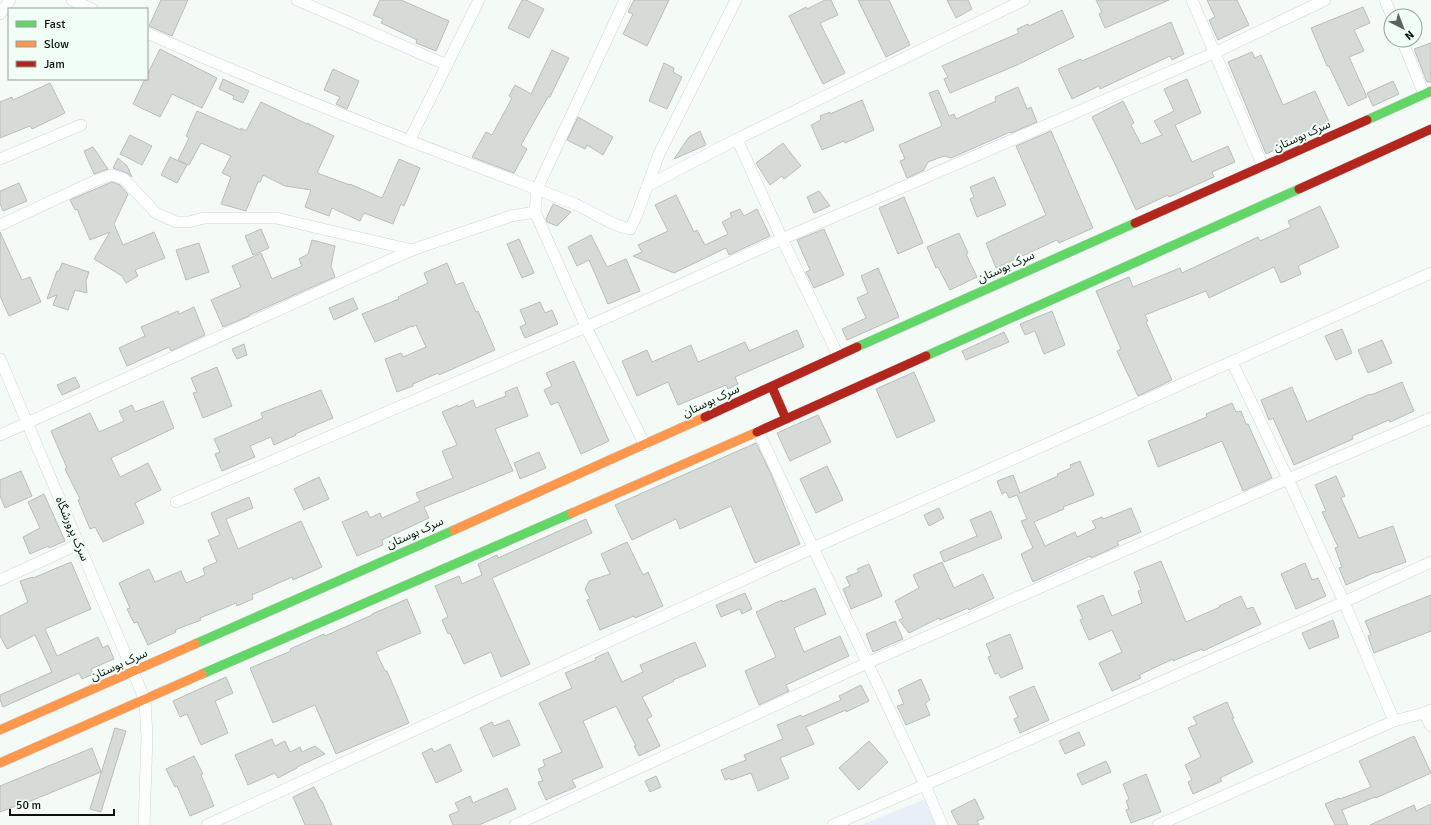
<svg xmlns="http://www.w3.org/2000/svg" width="1431" height="825" font-family="Signika,'Noto Sans Arabic',sans-serif">
  <style>
    .green { fill: #e9eff9 }
    .building { fill: #d6dbd7; stroke: #b9bebb }
    .lines { fill: none; stroke-linecap: round; stroke-linejoin: round }
    .street-casing { stroke: #d1d5d2; stroke-width: 12 }
    .fast-casing { stroke: #d1d5d2; stroke-width: 10 }
    .slow-casing { stroke: #d1d5d2; stroke-width: 10 }
    .jam-casing { stroke: #d1d5d2; stroke-width: 10 }
    .street { stroke: #fdfefe; stroke-width: 11 }
    .fast { stroke: #63d668; stroke-width: 9 }
    .slow { stroke: #ff974d; stroke-width: 9 }
    .jam { stroke: #b3261e; stroke-width: 9 }
    .labels { text-anchor: middle; dominant-baseline: central; stroke-width: 4; stroke-linejoin: round; paint-order: stroke }
    .street-label { font-size: 12px; fill: #0d110e; stroke: #f1fef5 }
  </style>
  <rect width="100%" height="100%" fill="#f4fbf6"/>
  <!-- green -->
  <polygon class="green" points="925,799 936,825 861,825"/>
  <!-- building -->
  <g class="building">
    <polygon points="161,0 188,0 172,36 149,26"/>
    <polygon points="380,0 401,0 449,21 436,51 416,43 417,40 409,36 381,23 383,19 373,15"/>
    <polygon points="522,0 526,0 544,9 529,38 508,28"/>
    <polygon points="634,0 669,0 647,46 623,34 633,14 628,12"/>
    <polygon points="825,0 831,0 838,15 820,23 845,73 823,84 789,16 806,7 807,9"/>
    <polygon points="858,0 889,0 910,45 886,57"/>
    <polygon points="947,0 968,0 972,9 956,18"/>
    <polygon points="1096,0 1169,0 1105,28 1099,14 1102,12"/>
    <polygon points="1207,0 1237,0 1249,25 1218,40 1209,20 1215,17"/>
    <polygon points="1363,7 1370,23 1354,30 1364,51 1349,57 1367,97 1348,106 1329,66 1327,66 1311,28"/>
    <polygon points="1062,10 1074,37 1017,65 950,93 944,79 948,77 942,66 1019,33 1017,29 1028,24 1029,26"/>
    <polygon points="1171,22 1184,54 1172,60 1170,56 1100,89 1099,86 1072,99 1058,69 1081,59 1082,61"/>
    <polygon points="1431,43 1431,82 1427,82 1414,49"/>
    <polygon points="160,49 217,78 202,108 172,94 160,117 133,104 145,79 147,79 147,75"/>
    <polygon points="552,50 569,58 550,97 548,97 521,145 527,149 514,173 472,157 486,132 492,135 512,98 509,96 515,85 531,94"/>
    <polygon points="1252,52 1255,58 1261,55 1283,105 1315,91 1330,124 1266,154 1228,62"/>
    <polygon points="664,63 674,68 673,72 682,77 667,109 649,101"/>
    <polygon points="333,69 359,81 347,109 336,104 340,97 324,90"/>
    <polygon points="223,79 249,91 243,103 233,99 234,96 219,89"/>
    <polygon points="1187,79 1201,113 1175,125 1192,162 1228,146 1235,162 1212,172 1214,177 1169,197 1168,195 1136,210 1115,164 1092,117 1123,101 1134,123 1131,125 1141,144 1162,135 1154,121 1174,111 1164,89"/>
    <polygon points="1393,81 1399,94 1373,106 1367,93"/>
    <polygon points="50,83 65,113 32,129 30,126 0,138 0,102 12,97 13,100"/>
    <polygon points="1018,87 1027,109 1031,107 1037,122 1011,133 1010,132 951,158 944,156 928,162 924,170 907,178 900,161 905,159 899,145 942,126 929,93 938,90 949,116 954,114 956,119 996,101 995,97"/>
    <polygon points="862,100 874,130 845,143 844,141 822,150 811,125 821,120 820,116 830,112 830,114"/>
    <polygon points="261,102 307,124 307,123 334,136 317,173 350,185 350,184 382,198 399,159 420,168 404,206 401,204 393,224 364,213 360,221 332,208 329,216 305,207 311,190 285,186 263,175 260,182 258,182 246,211 221,204 231,177 222,173 231,156 201,143 189,165 178,160 189,138 186,136 197,111 241,130 241,128 246,131"/>
    <polygon points="578,117 613,137 603,155 587,145 585,149 567,140"/>
    <polygon points="700,131 706,145 674,159 689,137"/>
    <polygon points="1051,131 1093,228 1059,243 1057,240 996,268 986,243 1046,215 1016,146"/>
    <polygon points="130,135 152,146 142,165 120,154"/>
    <polygon points="783,143 801,166 784,179 782,176 770,185 756,163"/>
    <polygon points="93,147 108,169 94,174 84,151"/>
    <polygon points="170,157 187,165 177,183 161,175"/>
    <polygon points="118,158 127,166 132,177 127,173 113,168"/>
    <polygon points="994,177 1006,205 977,217 970,199 974,197 970,187"/>
    <polygon points="112,182 120,185 128,194 114,224 123,245 154,232 165,258 135,270 138,276 126,283 122,276 94,259 110,232 90,240 77,209 75,210 70,200 100,187"/>
    <polygon points="19,183 27,201 3,211 0,203 0,191"/>
    <polygon points="819,191 830,206 814,213 807,197"/>
    <polygon points="676,195 694,232 697,230 705,245 728,234 722,222 732,217 730,213 740,209 744,216 757,209 770,236 729,255 726,248 674,273 633,256 642,252 638,245 668,231 655,205"/>
    <polygon points="904,197 923,243 898,254 879,208"/>
    <polygon points="553,204 571,212 557,226 547,222 546,219"/>
    <polygon points="1320,206 1339,247 1298,266 1301,274 1281,283 1274,267 1209,298 1206,291 1145,315 1148,321 1146,322 1172,380 1138,396 1117,351 1121,349 1096,291 1129,277 1133,287 1180,268 1182,273 1258,237 1260,241 1291,227 1288,221"/>
    <polygon points="261,229 269,248 253,255 245,236"/>
    <polygon points="824,229 844,275 814,288 806,272 810,270 797,240"/>
    <polygon points="0,232 22,280 30,277 41,302 9,316 0,296"/>
    <polygon points="959,233 968,253 966,254 977,277 950,290 938,267 936,268 927,247"/>
    <polygon points="591,235 607,267 626,259 640,291 608,304 589,260 577,266 568,247"/>
    <polygon points="519,239 534,273 522,278 507,244"/>
    <polygon points="312,240 335,246 331,266 335,277 249,315 249,316 223,327 211,300 241,287 232,266 261,253 272,279 302,266 299,259 308,254"/>
    <polygon points="199,243 209,272 186,280 176,250"/>
    <polygon points="62,263 89,272 86,281 87,293 75,290 68,310 53,305 57,295 47,299 57,271 59,271"/>
    <polygon points="447,263 456,285 463,282 476,312 478,311 495,350 439,375 438,373 413,384 413,386 397,392 385,359 401,353 403,357 426,347 416,325 412,327 412,326 375,342 362,314 399,299 398,297 428,283 424,273"/>
    <polygon points="878,268 899,317 847,340 842,329 866,318 857,298 868,293 861,276"/>
    <polygon points="353,298 358,309 334,320 329,308"/>
    <polygon points="540,302 545,313 552,310 558,324 525,338 520,327 526,324 520,310"/>
    <polygon points="194,307 205,335 171,351 169,347 127,366 119,348 145,336 141,327 178,311 179,314"/>
    <polygon points="1052,311 1065,345 1044,354 1035,331 1025,335 1020,324"/>
    <polygon points="1342,329 1352,353 1336,360 1325,336"/>
    <polygon points="797,330 804,347 735,377 738,384 728,389 726,385 678,405 668,382 637,396 622,361 647,350 652,362 691,345 698,362 745,342 749,351"/>
    <polygon points="1004,332 1009,342 966,360 962,351"/>
    <polygon points="1382,340 1392,363 1368,373 1358,350"/>
    <polygon points="244,344 247,355 237,359 232,349"/>
    <polygon points="574,361 609,441 581,454 558,402 551,405 544,390 552,386 546,373"/>
    <polygon points="217,367 232,406 203,418 193,393 197,392 191,378"/>
    <polygon points="914,372 935,421 897,438 876,389"/>
    <polygon points="75,377 80,387 62,395 57,385"/>
    <polygon points="1402,382 1414,411 1390,422 1389,420 1352,436 1353,439 1294,465 1273,418 1269,420 1261,400 1292,387 1307,422 1370,394 1371,395"/>
    <polygon points="517,387 528,416 495,429 513,471 424,507 429,518 382,540 383,545 357,556 342,522 367,511 370,518 380,513 382,518 420,501 416,493 453,478 442,451 457,445 442,412 458,405 458,407 473,400 476,408 506,396 505,392"/>
    <polygon points="321,390 333,418 295,434 296,435 274,445 271,437 250,446 255,457 222,471 215,454 220,452 214,439 263,418 261,413"/>
    <polygon points="163,401 174,428 111,458 120,477 148,463 161,490 135,503 144,523 103,542 95,527 90,529 78,500 80,499 65,469 67,468 51,431 90,413 99,432 124,421 119,411 132,405 135,412"/>
    <polygon points="1232,403 1236,412 1241,411 1246,424 1248,424 1272,478 1243,491 1222,441 1158,467 1148,441 1207,417 1206,414"/>
    <polygon points="818,415 831,442 790,461 777,433"/>
    <polygon points="756,443 771,474 800,544 755,563 731,506 680,529 676,519 632,540 615,505"/>
    <polygon points="539,452 546,468 520,479 514,463"/>
    <polygon points="1080,461 1094,495 1063,507 1064,509 1034,522 1045,546 1075,532 1077,537 1096,528 1092,521 1102,517 1103,519 1131,508 1141,532 1117,542 1119,545 1091,558 1090,556 1033,582 1021,554 1033,548 1021,521 1027,519 1017,495 1009,498 1006,492 1002,494 997,481 1013,475 1020,493 1058,476 1057,474 1071,468 1070,465"/>
    <polygon points="827,466 843,500 816,513 800,479"/>
    <polygon points="21,471 32,496 5,508 0,496 0,480"/>
    <polygon points="1336,476 1345,496 1341,498 1359,538 1393,526 1406,562 1376,573 1376,572 1346,585 1339,568 1342,567 1335,548 1338,547 1322,512 1326,511 1315,485"/>
    <polygon points="319,477 329,499 304,510 294,489"/>
    <polygon points="44,494 65,541 49,548 48,546 30,554 23,537 40,528 28,502"/>
    <polygon points="249,497 253,508 226,519 238,549 301,521 322,567 293,580 292,577 252,595 253,599 237,606 236,603 200,618 201,620 175,630 176,632 148,645 137,622 134,623 127,609 130,608 119,583 149,569 155,582 181,571 186,583 205,575 203,568 217,562 208,540 220,535 211,513"/>
    <polygon points="939,508 944,518 929,526 924,515"/>
    <polygon points="991,511 1002,538 944,562 940,552 977,536 970,520"/>
    <polygon points="586,519 592,533 492,578 530,664 501,677 491,652 464,664 450,633 448,634 442,620 448,617 435,586 459,576 462,584 482,575 478,564 497,555 498,558"/>
    <polygon points="627,542 643,575 648,572 663,606 635,618 634,616 600,630 587,600 590,599 585,589 589,581 610,574 601,554"/>
    <polygon points="1161,561 1186,622 1220,607 1219,606 1241,596 1247,609 1253,607 1261,624 1203,651 1202,649 1173,661 1173,659 1139,675 1141,678 1112,691 1099,663 1122,652 1112,630 1089,640 1080,620 1083,619 1077,606 1103,595 1112,616 1142,603 1138,591 1141,590 1134,572"/>
    <polygon points="71,562 91,609 45,629 57,656 98,637 103,648 108,645 114,659 91,669 93,674 82,679 79,673 3,707 0,700 0,695 52,672 35,635 7,649 0,636 0,616 28,602 20,581 33,577 33,578"/>
    <polygon points="942,562 954,588 983,574 994,598 969,610 968,608 940,620 939,618 909,633 899,620 903,618 895,601 919,588 913,575"/>
    <polygon points="1305,563 1312,580 1318,578 1326,596 1296,609 1281,574"/>
    <polygon points="869,564 882,596 851,609 843,589 850,586 846,577 859,572 857,569"/>
    <polygon points="815,588 826,614 794,628 804,652 840,636 849,656 786,685 789,691 759,705 745,671 776,657 756,612 782,600 782,602"/>
    <polygon points="745,593 752,609 742,614 740,609 721,617 716,605"/>
    <polygon points="1431,595 1431,631 1374,653 1368,636 1371,635 1365,621"/>
    <polygon points="407,599 421,633 376,652 385,671 387,671 409,723 336,754 315,705 273,723 250,668 291,651 290,649 324,634 325,636 372,615 372,614"/>
    <polygon points="1333,620 1339,637 1309,649 1302,633"/>
    <polygon points="895,621 903,639 873,652 866,634"/>
    <polygon points="1010,634 1023,668 1001,678 998,673 995,674 988,657 991,656 986,644"/>
    <polygon points="695,642 706,666 673,680 674,681 642,697 652,716 647,719 660,746 639,756 634,746 636,746 616,706 583,721 603,767 572,780 576,787 546,800 538,782 543,781 538,769 545,766 543,760 562,752 539,703 572,688 565,673 596,660 595,658 608,652 622,682 643,672 640,665"/>
    <polygon points="226,677 233,693 215,701 228,733 201,745 187,714 180,717 173,701"/>
    <polygon points="921,679 930,700 925,703 930,715 906,725 897,706 904,704 898,690"/>
    <polygon points="861,685 869,701 846,712 846,710 806,727 814,744 780,758 789,778 758,791 751,773 731,780 730,778 725,780 721,770 746,760 744,755 783,739 777,725 801,715 802,717 841,700 839,696"/>
    <polygon points="1034,686 1049,720 1020,733 1014,719 1018,717 1009,697"/>
    <polygon points="1227,702 1234,718 1232,718 1253,762 1220,778 1222,781 1193,794 1188,782 1192,780 1185,765 1201,757 1188,728 1197,724 1193,717"/>
    <polygon points="509,720 520,745 493,757 480,728 492,722 494,726"/>
    <polygon points="115,728 126,731 101,812 90,809"/>
    <polygon points="1079,732 1085,745 1065,754 1059,741"/>
    <polygon points="1414,736 1431,773 1376,798 1375,797 1342,810 1348,825 1335,825 1325,804 1339,798 1340,799 1371,787 1359,761"/>
    <polygon points="272,739 275,746 285,741 290,752 300,747 302,752 315,746 325,754 297,767 297,768 278,778 275,773 248,785 235,755"/>
    <polygon points="869,741 888,762 859,790 839,768"/>
    <polygon points="450,744 462,771 436,783 422,753 432,748 434,752"/>
    <polygon points="92,748 101,772 16,807 16,806 0,812 0,786"/>
    <polygon points="194,756 203,774 201,775 214,806 190,816 177,786 175,787 166,769"/>
    <polygon points="1106,761 1111,772 1082,785 1077,774"/>
    <polygon points="1146,774 1161,812 1131,823 1126,810 1129,809 1126,801 1129,799 1123,784"/>
    <polygon points="656,776 661,787 650,792 645,781"/>
    <polygon points="314,787 321,801 322,801 332,825 305,825 293,797"/>
    <polygon points="507,788 516,809 479,825 453,825 449,815 459,811 455,803 470,796 473,803"/>
    <polygon points="975,799 984,818 977,821 979,825 958,825 951,811"/>
    <polygon points="1431,804 1431,825 1370,825 1414,805 1416,811"/>
  </g>
  <g class="lines">
    <defs>
      <g id="street">
        <polyline points="72,0 92,9"/>
        <polyline points="297,0 447,65"/>
        <polyline points="625,0 537,189 535,212 586,327 645,445"/>
        <polyline points="1192,0 1263,166"/>
        <polyline points="1385,0 1392,16"/>
        <polyline points="0,14 10,0"/>
        <path d="M147 33C270 88 395 136 521 183 539 190 557 197 575 204 593 212 610 225 630 229L636 217 659 154 736 0"/>
        <polyline points="1402,40 1424,94"/>
        <polyline points="737,139 782,239 838,355"/>
        <polyline points="409,141 479,0"/>
        <polyline points="0,159 81,125"/>
        <polyline points="647,186 737,139 1024,0"/>
        <polyline points="0,225 97,180 112,175 124,179 156,213 176,222 189,222 204,218 276,218 412,250"/>
        <polyline points="0,359 145,700 147,737 144,825"/>
        <polyline points="1232,362 1288,479 1344,602 1394,721"/>
        <polyline points="758,431 925,785 942,825"/>
        <polyline points="0,435 412,250 511,216 535,212"/>
        <polyline points="176,502 586,327 782,239 1214,53 1325,0"/>
        <polyline points="0,580 79,544"/>
        <polyline points="1424,713 1431,726"/>
        <polyline points="207,825 813,548 1431,273"/>
        <polyline points="515,825 867,663 1288,479 1431,418"/>
        <polyline points="833,825 1344,602 1431,562"/>
        <polyline points="1158,825 1394,721 1424,713 1431,710"/>
      </g>
      <g id="fast">
        <polyline points="1367,120 1431,91"/>
        <polyline points="857,347 1135,223"/>
        <polyline points="926,356 1299,189"/>
        <polyline points="195,644 454,530"/>
        <polyline points="202,674 572,513"/>
      </g>
      <g id="slow">
        <polyline points="572,513 757,432"/>
        <polyline points="454,530 705,417"/>
        <polyline points="0,730 195,644"/>
        <polyline points="0,763 202,674"/>
      </g>
      <g id="jam">
        <polyline points="1299,189 1431,129"/>
        <polyline points="1135,223 1367,120"/>
        <polyline points="772,387 786,419"/>
        <polyline points="705,417 857,347"/>
        <polyline points="757,432 926,356"/>
      </g>
    </defs>
    <!-- street casing -->
    <use href="#street" class="street-casing"/>
    <!-- fast casing -->
    <use href="#fast" class="fast-casing"/>
    <!-- slow casing -->
    <use href="#slow" class="slow-casing"/>
    <!-- jam casing -->
    <use href="#jam" class="jam-casing"/>
    <!-- street -->
    <use href="#street" class="street"/>
    <!-- fast -->
    <use href="#fast" class="fast"/>
    <!-- slow -->
    <use href="#slow" class="slow"/>
    <!-- jam -->
    <use href="#jam" class="jam"/>
  </g>
  <g class="labels">
    <!-- street labels -->
    <g class="street-label">
      <text transform="translate(1302 136) rotate(-24)">سرک بوستان</text>
      <text transform="translate(1006 267) rotate(-24)">سرک بوستان</text>
      <text transform="translate(711 401) rotate(-25)">سرک بوستان</text>
      <text transform="translate(72 529) rotate(67)">سرک پرورشگاه</text>
      <text transform="translate(415 533) rotate(-24)">سرک بوستان</text>
      <text transform="translate(119 665) rotate(-24)">سرک بوستان</text>
    </g>
  </g>
  <!-- legend -->
  <rect x="8" y="8" width="140" height="72" fill="#f1fef5" stroke="#969f99"/>
  <rect x="16" y="21" width="20" height="6" fill="#63d668" stroke="#969f99"/>
  <text x="44" y="28" font-size="12" fill="#0d110e">Fast</text>
  <rect x="16" y="41" width="20" height="6" fill="#ff974d" stroke="#969f99"/>
  <text x="44" y="48" font-size="12" fill="#0d110e">Slow</text>
  <rect x="16" y="61" width="20" height="6" fill="#b3261e" stroke="#969f99"/>
  <text x="44" y="68" font-size="12" fill="#0d110e">Jam</text>
  <!-- north arrow -->
  <g transform="translate(1403 28) rotate(138)"><circle r="19" fill="#f1fef5" stroke="#969f99"/>
  <path d="M0-3L7 15L0 10L-7 15Z" fill="#5e635f"/>
  <text y="-6" font-size="11" font-weight="bold" text-anchor="middle" fill="#0d110e">N</text>
  </g>
  <!-- scale -->
  <path d="M10 809v6h104v-6" fill="none" stroke="#0d110e" stroke-width="2"/>
  <text x="16" y="809" font-size="12" fill="#0d110e" stroke="#f1fef5" stroke-width="3" paint-order="stroke">50 m</text>
</svg>
